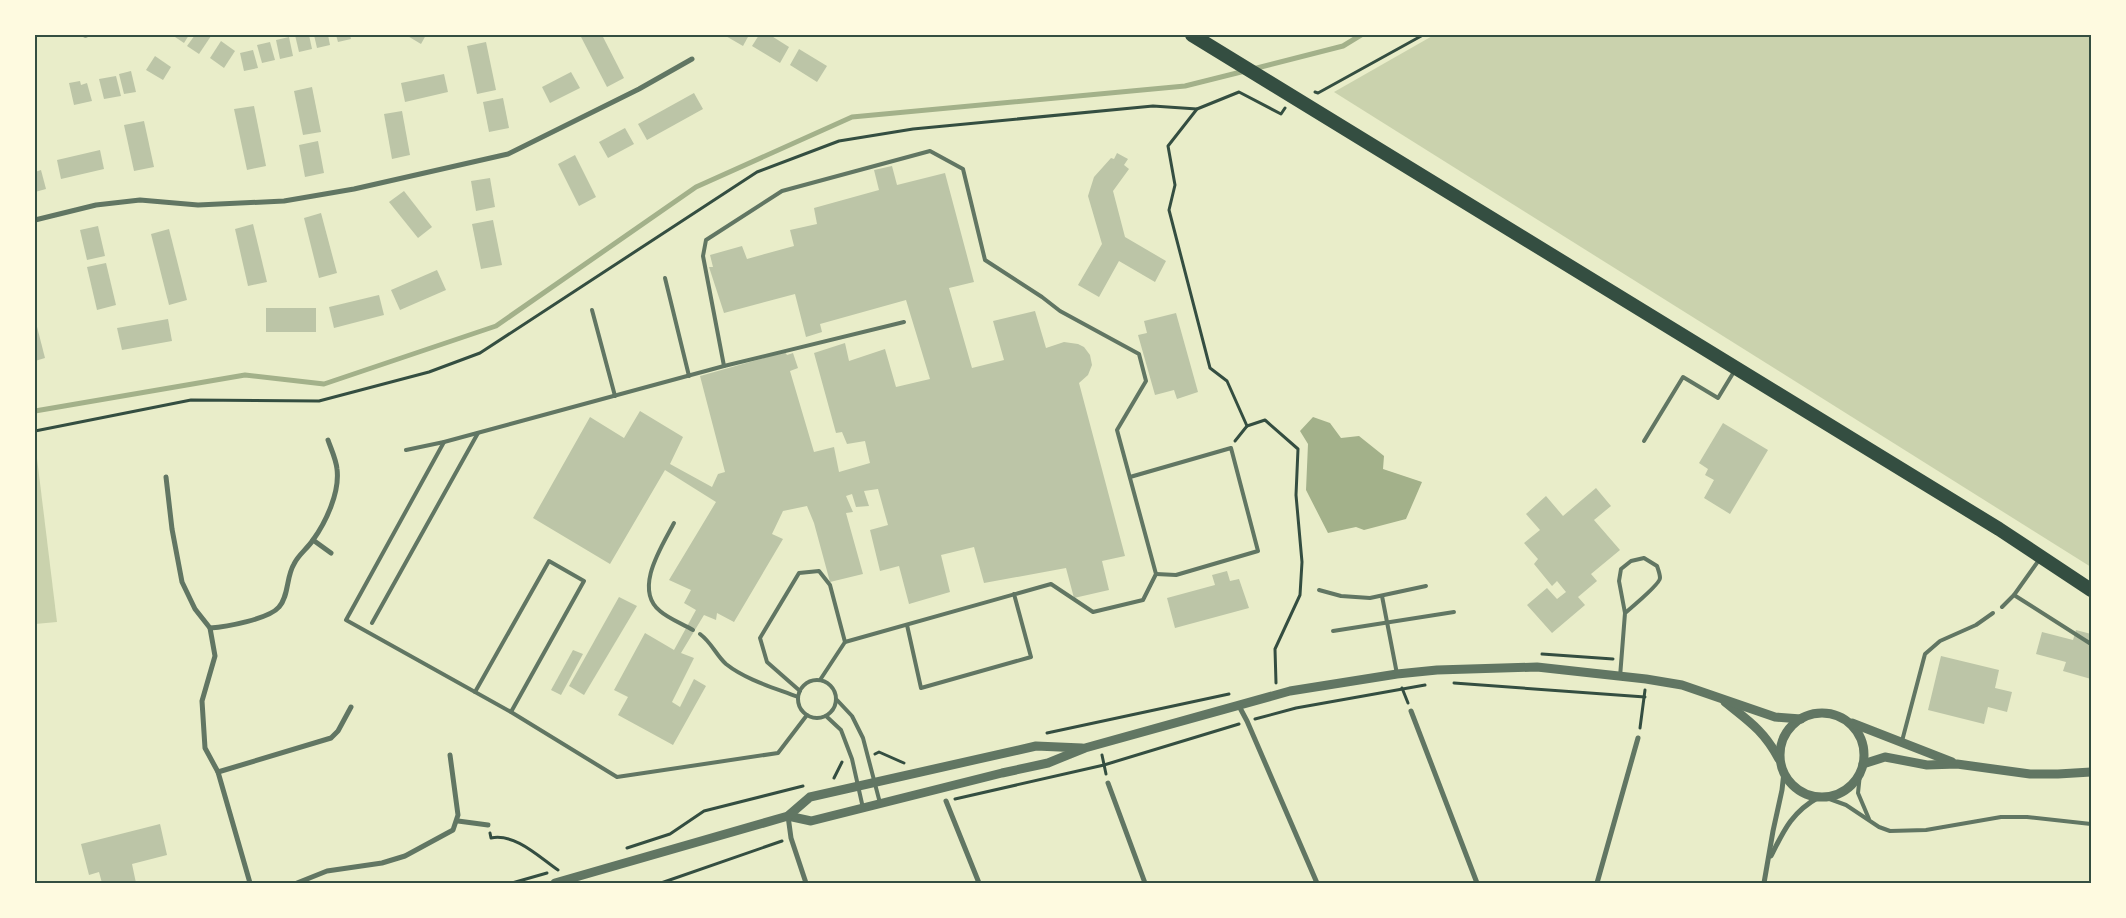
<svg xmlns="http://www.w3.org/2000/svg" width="2126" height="918" font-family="'Public Sans',sans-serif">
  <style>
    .green { fill: #cad2ad }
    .water { fill: #a3b18a }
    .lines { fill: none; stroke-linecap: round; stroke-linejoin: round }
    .stream { stroke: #a3b18a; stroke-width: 5 }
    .building { fill: #bcc5a7 }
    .path { stroke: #344e41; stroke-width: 3 }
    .service { stroke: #617663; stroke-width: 4 }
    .minor { stroke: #617663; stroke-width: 5 }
    .tertiary { stroke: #617663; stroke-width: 9 }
    .trunk { stroke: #344e41; stroke-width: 14 }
    .neatline { fill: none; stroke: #344e41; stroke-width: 2 }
  </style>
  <rect width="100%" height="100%" fill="#e9edc9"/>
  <!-- green -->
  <g class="green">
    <polygon points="1434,35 2091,35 2091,567 1334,92"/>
    <polygon points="35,442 57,622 35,624"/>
  </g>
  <!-- water -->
  <polygon class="water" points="1313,417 1330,423 1341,438 1359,436 1384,456 1383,469 1422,482 1406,519 1364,530 1356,527 1328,533 1306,490 1308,444 1300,431"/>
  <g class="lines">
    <!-- stream -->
    <g class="stream">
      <polyline points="1253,69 1343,46 1361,35"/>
      <polyline points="35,411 245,375 324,384 496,326 696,187 852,117 1185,86 1245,71"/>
    </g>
  </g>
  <!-- building -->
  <g class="building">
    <polygon points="172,35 189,35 184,43"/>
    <polygon points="195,35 211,36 199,54 187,46"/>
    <polygon points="295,35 309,35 312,49 299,52"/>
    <polygon points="314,35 328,35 330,45 317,48"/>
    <polygon points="336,35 350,35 351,39 338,42"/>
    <polygon points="406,35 426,35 421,44"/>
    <polygon points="580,35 602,35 624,78 607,87"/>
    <polygon points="724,35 749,35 743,46"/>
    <polygon points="759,35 770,35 789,47 780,63 752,46"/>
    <polygon points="289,37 293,56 280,59 276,40"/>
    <polygon points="221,41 235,51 224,68 210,58"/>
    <polygon points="270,42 275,60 262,63 257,45"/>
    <polygon points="486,42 496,90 477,94 467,46"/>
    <polygon points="799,49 827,66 817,82 790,65"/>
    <polygon points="253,50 258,68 244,71 240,53"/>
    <polygon points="155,56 171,67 163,80 146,70"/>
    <polygon points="131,71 136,92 124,94 119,74"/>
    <polygon points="571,72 580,88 550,103 542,87"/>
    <polygon points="444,74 448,92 405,102 401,83"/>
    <polygon points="116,76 121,96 104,99 99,79"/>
    <polygon points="80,81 81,85 87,83 92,101 74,105 69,83"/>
    <polygon points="312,87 321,132 303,135 294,91"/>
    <polygon points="694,93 703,109 647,140 638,124"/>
    <polygon points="503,98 509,128 489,132 483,102"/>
    <polygon points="254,106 266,166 247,170 234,109"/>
    <polygon points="402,111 410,155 392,159 384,114"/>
    <polygon points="144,121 154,167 134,171 124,125"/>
    <polygon points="625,128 634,144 608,158 599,142"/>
    <polygon points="318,141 324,173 305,177 299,145"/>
    <polygon points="100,150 104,169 61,179 57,160"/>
    <polygon points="1117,153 1128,159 1124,165 1129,169 1113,191 1125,237 1166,261 1155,282 1119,261 1099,297 1078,285 1102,244 1088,196 1094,177 1111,158 1114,159"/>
    <polygon points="575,155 596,197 579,206 558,164"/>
    <polygon points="892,166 897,185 945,173 974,282 949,288 972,368 1004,360 993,321 1035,311 1046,348 1064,342 1078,344 1084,347 1090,355 1092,365 1088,375 1079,383 1125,556 1102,561 1109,590 1074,598 1066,568 984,583 974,547 941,555 950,592 909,604 899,566 880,571 870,530 888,525 878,489 864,491 869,506 856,507 852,494 846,496 853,512 846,513 863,574 830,582 814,523 807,506 783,511 772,534 783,539 734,622 717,613 716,620 704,615 681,653 694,658 672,702 680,707 694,679 706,686 673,745 618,715 628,697 614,690 645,633 674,650 696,610 684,603 691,590 669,580 716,502 665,470 610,564 533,518 590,417 624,438 640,411 683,437 670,464 712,487 718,474 725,472 700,376 785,352 787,355 793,353 798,368 790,371 814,452 834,447 839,472 870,463 865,441 847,444 842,432 836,433 814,353 845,343 849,361 885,349 896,387 930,379 906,300 820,324 822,332 806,337 795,294 724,313 709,267 713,267 710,255 742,246 747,259 794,246 790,230 817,224 814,208 879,190 874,170"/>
    <polygon points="41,170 46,189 35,192 35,172"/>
    <polygon points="490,178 495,207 476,211 471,181"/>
    <polygon points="404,191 432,227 418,238 389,202"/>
    <polygon points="321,213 337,273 319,278 304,218"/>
    <polygon points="493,220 502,265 481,269 472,224"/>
    <polygon points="253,224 267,282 248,286 235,229"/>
    <polygon points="98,226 105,256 87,260 80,230"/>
    <polygon points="169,229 187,300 169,305 151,234"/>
    <polygon points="106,263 116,305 97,310 87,267"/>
    <polygon points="437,270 446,290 400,310 391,290"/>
    <polygon points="379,295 384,315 334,328 329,307"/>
    <rect x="266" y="308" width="50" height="24"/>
    <polygon points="1176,313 1198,392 1177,399 1174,390 1155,395 1138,335 1147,333 1144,321"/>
    <polygon points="35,319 45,358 35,361"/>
    <polygon points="168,319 172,341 122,350 117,328"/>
    <polygon points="1723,423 1768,450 1730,514 1704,498 1714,480 1705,475 1708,469 1699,463"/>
    <polygon points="1596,488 1611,506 1594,520 1620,550 1591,574 1597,581 1578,597 1585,605 1552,633 1527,605 1547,588 1557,599 1566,592 1557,581 1552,586 1534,564 1538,559 1524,543 1540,530 1526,514 1546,496 1563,516"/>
    <polygon points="1227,571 1230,581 1239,579 1249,608 1175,628 1167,598 1215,585 1212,575"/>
    <polygon points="619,597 637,606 584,695 569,686"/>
    <polygon points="2076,630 2091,634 2091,679 2063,671 2066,662 2036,654 2042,632 2073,640"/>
    <polygon points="573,650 583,654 561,695 551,690"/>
    <polygon points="1941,656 1999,670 1995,688 2012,692 2007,712 1988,707 1984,724 1928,710"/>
    <polygon points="160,824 167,855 132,864 136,883 102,883 99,872 89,875 81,844"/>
  </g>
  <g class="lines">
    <!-- path -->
    <g class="path">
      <polyline points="1315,92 1318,93 1423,35"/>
      <polyline points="35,431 191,400 319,401 429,372 480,353 757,172 839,141 913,129 1153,106 1197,109"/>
      <polyline points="1235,441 1247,426"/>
      <polyline points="1542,654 1613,659"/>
      <polyline points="1276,683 1275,649 1300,595 1302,562 1296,495 1298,449 1265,420 1247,426 1227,381 1210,368 1169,210 1175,185 1168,146 1197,109 1239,92 1281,114 1285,108"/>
      <polyline points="1454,683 1645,697"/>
      <polyline points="1402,688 1408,703"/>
      <polyline points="1255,719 1296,708 1425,685"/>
      <polyline points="1640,728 1645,690"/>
      <polyline points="1047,733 1229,694"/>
      <polyline points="875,754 879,752 904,763"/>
      <polyline points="1102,755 1106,774"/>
      <polyline points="834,778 842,762"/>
      <polyline points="955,799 1104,765 1239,724"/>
      <path d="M490 833 491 838C515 833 539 857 558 870"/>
      <polyline points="627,848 670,834 704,811 803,786"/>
      <polyline points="512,883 547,873"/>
      <polyline points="661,883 782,841"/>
    </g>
    <!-- service -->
    <g class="service">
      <polyline points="665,278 689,376"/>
      <polyline points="592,310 615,396"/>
      <polyline points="724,366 904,322"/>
      <polyline points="1644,441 1683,377 1718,398 1735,370"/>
      <polyline points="444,442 346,620 511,712 617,777 778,753 807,715"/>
      <polyline points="406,450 444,442 724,366 703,256 706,240 782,191 930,151 963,169 985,260 1042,297 1060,311 1139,354 1146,381 1117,430 1156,574 1143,600 1093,612 1051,584 845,642 820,680"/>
      <polyline points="1130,477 1231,448 1258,551 1176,575 1156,574"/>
      <path d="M674 523C662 546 633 589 660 611 669 619 683 624 693 630"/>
      <polyline points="1319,590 1341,596 1370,598 1426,586"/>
      <polyline points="2014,595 2091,644"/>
      <polyline points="1382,596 1397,674"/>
      <polyline points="2002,607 2014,595 2039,560"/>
      <polyline points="372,623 478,433"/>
      <polyline points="907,625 921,688 1031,657 1014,594"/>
      <polyline points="1333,631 1454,612"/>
      <path d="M700 634C712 643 716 655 726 664 746 680 775 688 798 697"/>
      <path d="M1620 677 1625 613 1619 581 1621 569 1631 561 1644 558 1657 566C1658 569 1660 574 1660 578 1660 584 1632 607 1625 613"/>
      <circle cx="817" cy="699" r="19"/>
      <polyline points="800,691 767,662 760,638 799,573 819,571 830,585 845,642"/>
      <polyline points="475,692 549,561 584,581 511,712"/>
      <polyline points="837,700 852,716 863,738 880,803"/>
      <polyline points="826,716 841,730 852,759 863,808"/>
      <polyline points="1902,741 1925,654 1940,641 1976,625 1993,613"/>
      <polyline points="1860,774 1858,793 1869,819"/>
      <polyline points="1824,797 1846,805 1879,827 1890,831 1926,830 2001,817 2027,817 2091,824"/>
    </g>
    <!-- minor -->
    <g class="minor">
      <polyline points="85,35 86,35"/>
      <polyline points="35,220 96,205 140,200 198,205 284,201 354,189 508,154 639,89 692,59"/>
      <polyline points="166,477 172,529 182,582 195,609 210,628 215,656 202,701 205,748 218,772 250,883"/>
      <polyline points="313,540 331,553"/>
      <path d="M210 628C226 627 269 619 279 607 289 596 286 577 294 564 298 555 307 549 313 540 326 522 340 492 337 469 336 459 331 449 328 440"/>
      <polyline points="1239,706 1247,721 1317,883"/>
      <polyline points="1411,711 1477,883"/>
      <polyline points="218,772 331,738 338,731 351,707"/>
      <polyline points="1108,783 1145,883"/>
      <polyline points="946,801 979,883"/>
      <polyline points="788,816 791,838 806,883"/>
      <polyline points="458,821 488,825"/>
      <path d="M1771 856C1784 830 1792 812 1819 797"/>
      <polyline points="297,883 327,871 382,863 405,856 453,830 458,815 450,755"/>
      <polyline points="1597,883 1638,738"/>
      <polyline points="1764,883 1773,831 1782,790 1784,772"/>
    </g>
    <!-- tertiary -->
    <g class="tertiary">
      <path d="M1725 702C1750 722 1764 731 1779 759"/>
      <circle cx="1822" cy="755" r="42"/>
      <polyline points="1852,723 1952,762"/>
      <polyline points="1863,764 1885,757 1927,765 1957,764 2030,774 2058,774 2091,772"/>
      <polyline points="788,816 811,821 1002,773 1048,763 1085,748 1290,691 1397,674 1437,670 1537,667 1646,679 1682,685 1775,717 1801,719"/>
      <polyline points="555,883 788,816 810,797 1036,746 1082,748"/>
    </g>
    <!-- trunk -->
    <polyline class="trunk" points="1192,35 1999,529 2091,590"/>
  </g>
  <!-- border -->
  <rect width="2126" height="918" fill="none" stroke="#fefae0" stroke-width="72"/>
  <rect x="36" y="36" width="2054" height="846" class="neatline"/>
</svg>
